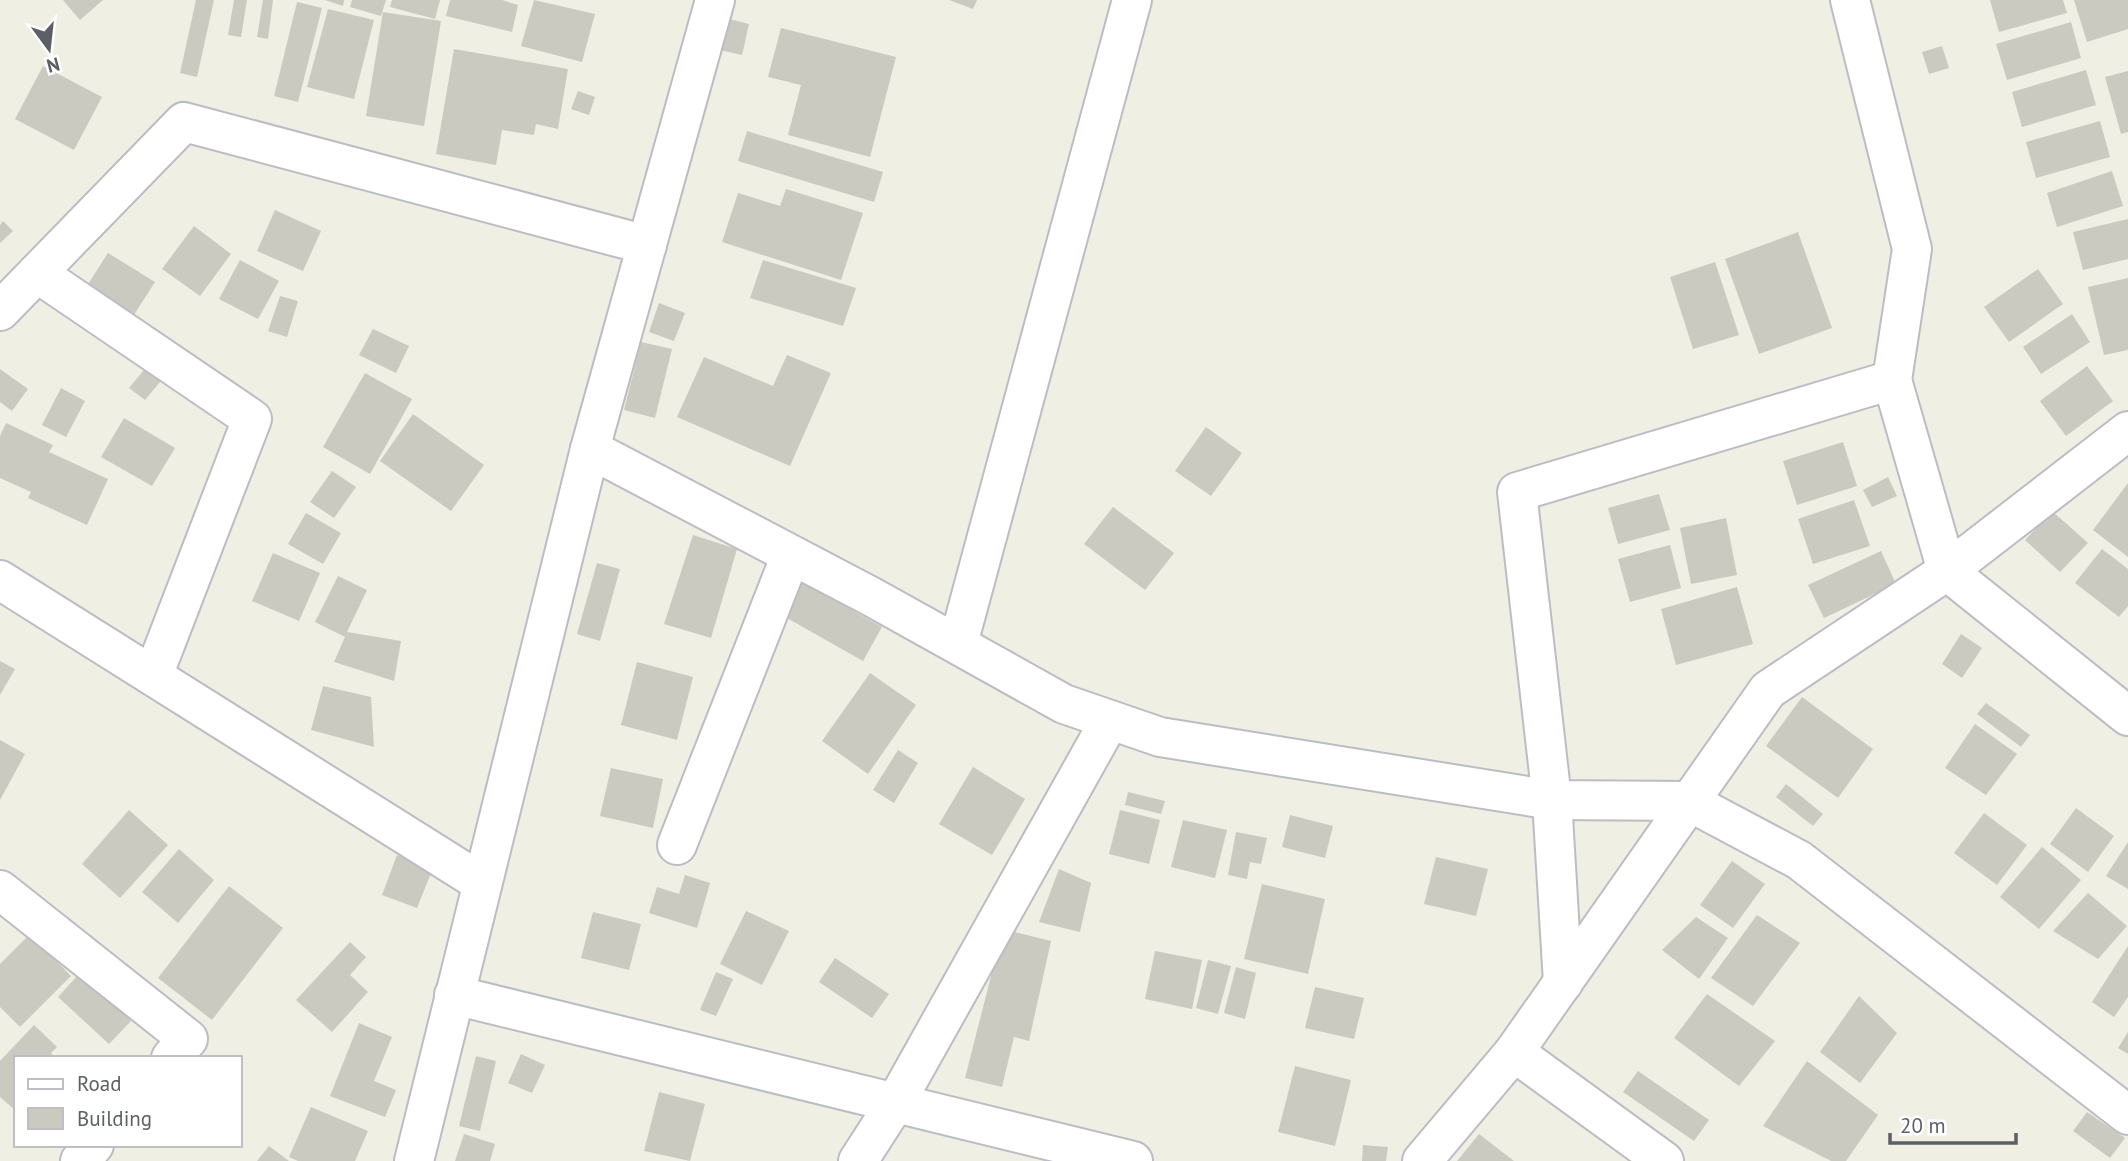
<svg xmlns="http://www.w3.org/2000/svg" width="2128" height="1161" font-family="'PT Sans',sans-serif">
  <style>
    .building { fill: #cbcac1 }
    .lines { fill: none; stroke-linecap: round; stroke-linejoin: round }
    .minor-casing { stroke: #bcbdc4; stroke-width: 42 }
    .minor { stroke: #fff; stroke-width: 38 }
  </style>
  <rect width="100%" height="100%" fill="#f0efe4"/>
  <!-- building -->
  <g class="building">
    <polygon points="63,0 103,0 80,20"/>
    <polygon points="196,0 214,0 197,77 180,73"/>
    <polygon points="234,0 247,0 241,37 228,35"/>
    <polygon points="263,0 273,0 268,39 257,37"/>
    <polygon points="325,0 344,0 343,6"/>
    <polygon points="352,0 386,0 381,16 350,7"/>
    <polygon points="392,0 440,0 435,19 390,7"/>
    <polygon points="450,0 502,0 518,5 512,32 446,16"/>
    <polygon points="534,0 595,14 582,62 521,46"/>
    <polygon points="949,0 977,0 973,9"/>
    <polygon points="1990,0 2063,0 2067,13 1999,32"/>
    <polygon points="2074,0 2128,0 2128,29 2087,42"/>
    <polygon points="297,2 322,8 298,102 274,96"/>
    <polygon points="328,9 374,20 354,99 307,87"/>
    <polygon points="383,12 441,21 424,126 366,116"/>
    <polygon points="722,17 749,24 742,55 715,49"/>
    <polygon points="2071,22 2081,58 2007,80 1996,44"/>
    <polygon points="781,28 896,57 870,157 788,135 801,85 768,77"/>
    <polygon points="1942,46 1949,68 1929,74 1922,52"/>
    <polygon points="454,49 568,69 558,129 536,124 534,135 502,130 496,165 436,154"/>
    <polygon points="43,66 102,97 74,150 15,119"/>
    <polygon points="2086,70 2096,105 2022,127 2012,92"/>
    <polygon points="2128,71 2128,132 2121,134 2105,77"/>
    <polygon points="578,91 595,97 589,115 571,109"/>
    <polygon points="2100,121 2110,157 2036,178 2026,142"/>
    <polygon points="747,131 883,172 874,202 738,161"/>
    <polygon points="2112,171 2123,206 2057,227 2047,193"/>
    <polygon points="786,189 863,213 841,280 722,242 738,193 780,206"/>
    <polygon points="275,210 321,231 303,271 257,251"/>
    <polygon points="2128,219 2128,259 2083,270 2073,232"/>
    <polygon points="3,221 13,231 0,243 0,225"/>
    <polygon points="194,226 231,254 200,296 162,269"/>
    <polygon points="1798,232 1832,328 1759,354 1725,259"/>
    <polygon points="108,253 155,282 130,321 83,292"/>
    <polygon points="240,260 279,281 258,319 219,299"/>
    <polygon points="763,260 856,288 843,326 750,298"/>
    <polygon points="1715,262 1739,335 1693,349 1670,277"/>
    <polygon points="2038,269 2063,304 2009,342 1984,307"/>
    <polygon points="2128,278 2128,350 2104,355 2088,287"/>
    <polygon points="280,296 298,301 287,337 268,331"/>
    <polygon points="659,303 685,313 674,341 649,332"/>
    <polygon points="2072,314 2090,342 2041,374 2023,347"/>
    <polygon points="373,329 409,346 396,373 359,355"/>
    <polygon points="641,342 672,349 655,418 624,410"/>
    <polygon points="787,355 831,373 790,466 677,417 704,357 773,386"/>
    <polygon points="148,365 164,377 145,400 129,388"/>
    <polygon points="2087,366 2113,401 2066,436 2040,401"/>
    <polygon points="0,369 28,389 12,411 0,402"/>
    <polygon points="365,373 412,399 370,474 323,447"/>
    <polygon points="61,388 85,401 66,437 42,425"/>
    <polygon points="413,414 484,465 451,511 380,461"/>
    <polygon points="124,418 175,448 152,486 101,457"/>
    <polygon points="6,423 53,445 49,452 108,479 87,525 28,498 31,492 0,478 0,436"/>
    <polygon points="1206,427 1242,453 1211,496 1175,471"/>
    <polygon points="1843,442 1857,486 1797,505 1783,461"/>
    <polygon points="332,471 356,487 334,518 310,502"/>
    <polygon points="1888,477 1897,496 1872,507 1863,490"/>
    <polygon points="2128,483 2128,557 2093,530"/>
    <polygon points="1659,494 1670,530 1618,544 1608,508"/>
    <polygon points="1854,500 1870,546 1813,564 1798,519"/>
    <polygon points="1113,507 1174,553 1145,590 1084,544"/>
    <polygon points="2052,511 2088,543 2060,572 2025,540"/>
    <polygon points="306,513 341,533 323,564 288,544"/>
    <polygon points="1726,518 1737,575 1691,584 1680,528"/>
    <polygon points="693,535 737,549 711,638 664,624"/>
    <polygon points="1670,545 1681,588 1630,602 1618,559"/>
    <polygon points="2102,549 2128,569 2128,606 2119,617 2075,583"/>
    <polygon points="1881,551 1896,584 1824,618 1808,585"/>
    <polygon points="273,553 320,573 299,621 252,601"/>
    <polygon points="597,563 620,569 600,641 577,634"/>
    <polygon points="338,576 367,590 347,632 401,641 394,681 334,662 345,637 315,622"/>
    <polygon points="797,579 882,627 863,661 778,613"/>
    <polygon points="1737,587 1753,644 1676,665 1661,609"/>
    <polygon points="1961,634 1982,648 1962,678 1942,664"/>
    <polygon points="0,661 15,669 0,695"/>
    <polygon points="637,662 693,677 677,740 621,725"/>
    <polygon points="870,673 916,705 868,774 822,741"/>
    <polygon points="323,686 371,697 374,747 311,730"/>
    <polygon points="1802,697 1873,749 1838,798 1766,746"/>
    <polygon points="1986,703 2030,735 2021,747 1977,714"/>
    <polygon points="1975,724 2017,754 1986,795 1945,768"/>
    <polygon points="0,740 25,754 0,800"/>
    <polygon points="898,750 918,763 894,803 873,790"/>
    <polygon points="973,767 1025,799 992,855 939,824"/>
    <polygon points="611,768 663,779 653,828 600,816"/>
    <polygon points="1786,784 1823,814 1813,826 1776,797"/>
    <polygon points="1128,792 1165,801 1161,814 1125,805"/>
    <polygon points="2076,808 2114,836 2088,872 2050,844"/>
    <polygon points="129,810 168,845 120,898 82,864"/>
    <polygon points="1120,810 1160,820 1149,864 1109,854"/>
    <polygon points="1984,813 2027,845 1997,885 1954,853"/>
    <polygon points="1290,815 1333,826 1325,858 1282,847"/>
    <polygon points="1183,820 1227,830 1215,878 1171,867"/>
    <polygon points="1236,832 1267,838 1261,864 1250,862 1247,879 1228,875"/>
    <polygon points="2128,842 2128,889 2106,876"/>
    <polygon points="2042,847 2081,880 2039,929 2000,897"/>
    <polygon points="179,849 214,880 178,923 142,892"/>
    <polygon points="397,855 433,868 417,908 382,895"/>
    <polygon points="1436,857 1488,869 1476,916 1424,904"/>
    <polygon points="1732,861 1765,884 1733,928 1700,905"/>
    <polygon points="1059,869 1091,883 1080,932 1039,922"/>
    <polygon points="685,875 710,883 697,928 649,913 657,887 679,894"/>
    <polygon points="1262,884 1325,899 1308,974 1244,959"/>
    <polygon points="229,886 283,928 212,1020 158,978"/>
    <polygon points="2088,893 2127,926 2098,959 2053,931"/>
    <polygon points="746,911 789,931 762,985 720,964"/>
    <polygon points="593,912 641,924 629,970 581,958"/>
    <polygon points="1757,915 1800,943 1753,1006 1711,978"/>
    <polygon points="1696,917 1728,938 1699,979 1662,950"/>
    <polygon points="1003,929 1051,941 1029,1041 1014,1037 1002,1087 965,1078"/>
    <polygon points="30,934 71,976 20,1027 0,1007 0,964"/>
    <polygon points="350,942 366,957 350,975 368,992 332,1032 296,1000"/>
    <polygon points="2128,946 2128,997 2114,1017 2092,1002"/>
    <polygon points="1155,951 1202,960 1192,1009 1145,999"/>
    <polygon points="835,958 889,994 872,1018 819,982"/>
    <polygon points="1208,960 1231,966 1218,1014 1196,1008"/>
    <polygon points="1236,967 1256,973 1245,1019 1224,1013"/>
    <polygon points="716,972 733,979 716,1016 700,1010"/>
    <polygon points="79,974 131,1021 109,1044 58,997"/>
    <polygon points="1315,987 1364,998 1354,1039 1305,1028"/>
    <polygon points="1707,994 1775,1041 1739,1086 1674,1038"/>
    <polygon points="1859,996 1897,1033 1860,1083 1820,1052"/>
    <polygon points="359,1023 392,1037 374,1081 396,1090 385,1117 330,1096"/>
    <polygon points="34,1025 57,1047 51,1053 55,1058 16,1058 16,1111 0,1097 0,1061"/>
    <polygon points="2128,1032 2128,1054 2118,1048"/>
    <polygon points="521,1054 545,1065 532,1093 508,1083"/>
    <polygon points="476,1056 496,1061 480,1131 459,1126"/>
    <polygon points="1807,1061 1878,1115 1846,1161 1831,1161 1763,1126"/>
    <polygon points="1295,1066 1351,1080 1335,1146 1278,1132"/>
    <polygon points="1638,1071 1709,1120 1694,1141 1623,1092"/>
    <polygon points="659,1092 705,1104 690,1161 644,1151"/>
    <polygon points="311,1107 368,1131 355,1161 298,1161 289,1157"/>
    <polygon points="2087,1112 2125,1138 2110,1158 2073,1131"/>
    <polygon points="464,1134 495,1144 490,1161 455,1161"/>
    <polygon points="1479,1134 1514,1161 1457,1161"/>
    <polygon points="1363,1145 1388,1147 1386,1161 1362,1161"/>
    <polygon points="269,1146 289,1161 257,1161"/>
  </g>
  <g class="lines">
    <defs>
      <g id="minor">
        <polyline points="1850,0 1912,249 1892,380"/>
        <polyline points="37,273 252,419 153,676"/>
        <polyline points="0,311 184,122 647,245"/>
        <polyline points="590,449 872,597 1064,704 1160,737 1552,800 1688,801 1799,860 2128,1115"/>
        <polyline points="0,580 482,883"/>
        <polyline points="958,644 1132,0"/>
        <polyline points="677,845 791,555"/>
        <polyline points="0,890 188,1039 171,1058"/>
        <polyline points="1563,983 1552,800 1517,492 1892,380 1947,571 2128,716"/>
        <polyline points="454,995 1133,1161"/>
        <polyline points="1514,1052 1664,1161"/>
        <polyline points="80,1161 94,1145"/>
        <polyline points="414,1161 590,449 715,0"/>
        <polyline points="858,1161 896,1102 1110,720"/>
        <polyline points="1422,1161 1514,1052 1768,690 1947,571 2128,431"/>
      </g>
    </defs>
    <!-- minor casing -->
    <use href="#minor" class="minor-casing"/>
    <!-- minor -->
    <use href="#minor" class="minor"/>
  </g>
  <!-- legend -->
  <rect x="14" y="1056" width="228" height="91" fill="#ffffff" stroke="#bebfc2" stroke-width="2"/>
  <rect x="28" y="1079" width="35" height="10" fill="#ffffff" stroke="#bebfc2" stroke-width="2"/>
  <text x="77" y="1091" font-size="21" fill="#5c5f66">Road</text>
  <rect x="28" y="1108" width="35" height="21" fill="#cbcac1" stroke="#bebfc2" stroke-width="2"/>
  <text x="77" y="1126" font-size="21" fill="#5c5f66">Building</text>
  <!-- north arrow -->
  <g transform="translate(49 49) rotate(165)" stroke="#ffffff" stroke-width="5" paint-order="stroke">
  <path d="M0-5L12 26L0 18L-12 26Z" fill="#5c5f66"/>
  <text y="-10" font-size="19" font-weight="bold" text-anchor="middle" fill="#5c5f66">N</text>
  </g>
  <!-- scale -->
  <path d="M1890 1133v10h126v-10" fill="none" stroke="#5c5f66" stroke-width="3.5"/>
  <text x="1900" y="1133" font-size="21" fill="#5c5f66" stroke="#ffffff" stroke-width="5" paint-order="stroke">20 m</text>
</svg>
